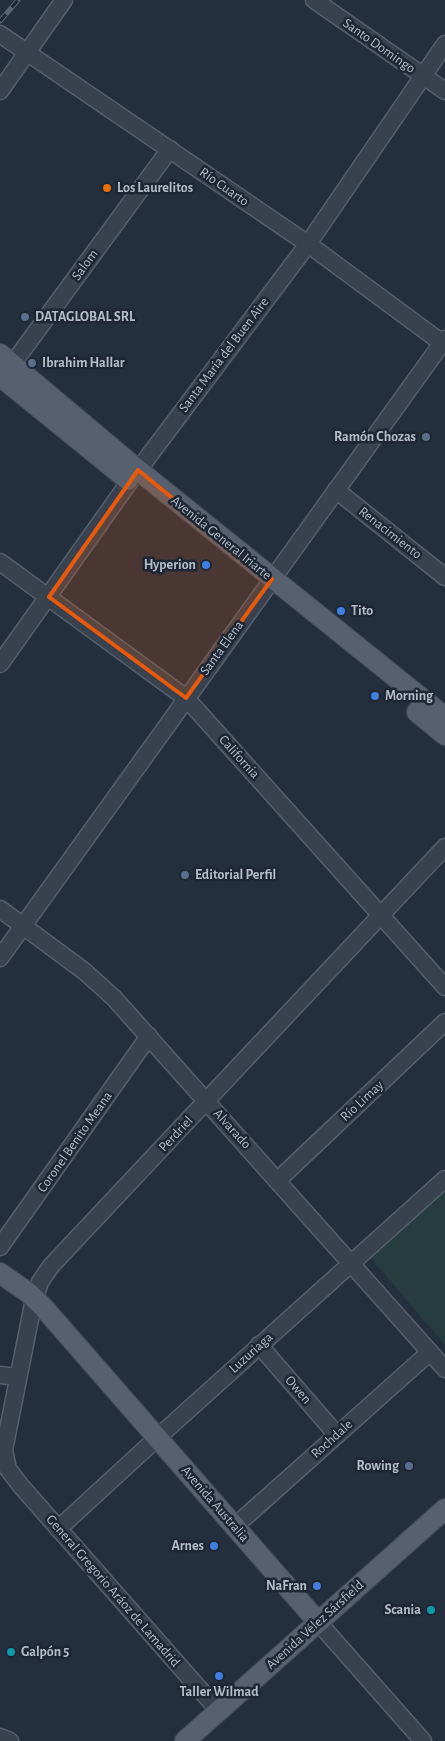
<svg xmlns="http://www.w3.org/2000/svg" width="445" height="1741" font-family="'Alegreya Sans',sans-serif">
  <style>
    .green { fill: #263c3f }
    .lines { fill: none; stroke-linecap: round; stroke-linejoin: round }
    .minor-casing { stroke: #565f6c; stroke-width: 19 }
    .major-casing { stroke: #414a57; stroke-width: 22 }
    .minor { stroke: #38414e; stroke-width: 16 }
    .major { stroke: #56606e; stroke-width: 20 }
    .rail-casing { stroke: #5a6575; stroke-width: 5 }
    .rail { stroke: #1d2633; stroke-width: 3; stroke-dasharray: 9; stroke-linecap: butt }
    .marked { fill: #e8590c; fill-opacity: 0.2; stroke: #e8590c; stroke-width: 4; stroke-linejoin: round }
    .food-dot { fill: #e8710a; stroke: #1d2633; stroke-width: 2 }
    .service-dot { fill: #5c6f8a; stroke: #1d2633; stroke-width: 2 }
    .shop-dot { fill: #3f7fe0; stroke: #1d2633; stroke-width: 2 }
    .culture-dot { fill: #0f9aa8; stroke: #1d2633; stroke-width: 2 }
    .labels { text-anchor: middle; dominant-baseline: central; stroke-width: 5; stroke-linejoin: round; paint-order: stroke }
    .street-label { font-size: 14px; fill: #b4bcc9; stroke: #1d2633 }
    .poi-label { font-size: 14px; font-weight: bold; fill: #b4bcc9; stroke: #1d2633; text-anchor: start }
  </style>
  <rect width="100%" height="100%" fill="#242f3e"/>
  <!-- green -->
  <polygon class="green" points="445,1186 445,1345 369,1256"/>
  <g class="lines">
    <defs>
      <g id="minor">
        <polyline points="314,0 445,91"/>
        <polyline points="0,34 308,244 445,345"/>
        <polyline points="0,91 64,0"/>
        <polyline points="6,373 170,149"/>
        <polyline points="336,490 445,577"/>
        <polyline points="0,562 186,698 445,987"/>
        <polyline points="0,664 130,481 308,244 445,44"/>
        <polyline points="0,909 84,971 114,998 445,1369"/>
        <polyline points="0,958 445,339"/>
        <polyline points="278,1180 445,1022"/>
        <polyline points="0,1247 149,1036"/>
        <polyline points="259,1345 337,1435"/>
        <polyline points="0,1375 18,1377"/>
        <polyline points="234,1527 430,1352"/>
        <polyline points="58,1529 157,1438 445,1179"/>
        <polyline points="318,1622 423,1741"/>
        <polyline points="219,1711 21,1486 8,1469 4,1450 33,1304 40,1282 51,1266 445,847"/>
        <polyline points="0,1737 10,1741"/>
      </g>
      <g id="major">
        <polyline points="0,354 138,470 445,717"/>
        <polyline points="0,376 128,480"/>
        <polyline points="417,712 445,735"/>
        <polyline points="0,1273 30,1294 44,1308 318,1622"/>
        <polyline points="185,1741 445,1509"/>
      </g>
    </defs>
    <!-- minor casing -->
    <use href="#minor" class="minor-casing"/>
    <!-- major casing -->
    <use href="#major" class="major-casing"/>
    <!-- minor -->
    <use href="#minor" class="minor"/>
    <!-- major -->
    <use href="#major" class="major"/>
    <defs>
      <polyline id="rail" points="0,21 18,0"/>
    </defs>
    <!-- rail casing -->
    <use href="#rail" class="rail-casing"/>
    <!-- rail -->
    <use href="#rail" class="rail"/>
  </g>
  <!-- marked area -->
  <path class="marked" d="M138 470 272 579 186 698 49 597Z"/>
  <!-- markers -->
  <circle class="food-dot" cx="107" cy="188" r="5"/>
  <g class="service-dot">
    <circle cx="25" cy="317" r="5"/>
    <circle cx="32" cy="363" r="5"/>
    <circle cx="426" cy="437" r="5"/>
    <circle cx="185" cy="875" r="5"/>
    <circle cx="409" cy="1466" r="5"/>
  </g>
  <g class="shop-dot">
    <circle cx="206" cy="565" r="5"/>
    <circle cx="341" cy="611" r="5"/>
    <circle cx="375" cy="696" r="5"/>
    <circle cx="214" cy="1546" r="5"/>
    <circle cx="317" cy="1586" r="5"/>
    <circle cx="219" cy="1676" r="5"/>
  </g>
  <g class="culture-dot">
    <circle cx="431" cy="1610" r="5"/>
    <circle cx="11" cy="1652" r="5"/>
  </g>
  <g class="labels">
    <!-- street labels -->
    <g class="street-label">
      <text transform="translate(379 46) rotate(35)">Santo Domingo</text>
      <text transform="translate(224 187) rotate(35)">Río Cuarto</text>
      <text transform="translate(85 265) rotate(-54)">Salom</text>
      <text transform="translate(224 355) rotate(-53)">Santa María del Buen Aire</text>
      <text transform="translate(390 533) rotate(38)">Renacimiento</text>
      <text transform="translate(221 538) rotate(39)">Avenida General Iriarte</text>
      <text transform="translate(222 648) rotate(-54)">Santa Elena</text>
      <text transform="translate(239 757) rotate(48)">California</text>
      <text transform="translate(362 1101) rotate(-43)">Río Limay</text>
      <text transform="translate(232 1129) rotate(48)">Alvarado</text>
      <text transform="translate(176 1134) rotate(-47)">Perdriel</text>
      <text transform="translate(75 1142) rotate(-55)">Coronel Benito Meana</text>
      <text transform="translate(251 1353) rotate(-42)">Luzuriaga</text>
      <text transform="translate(298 1390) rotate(49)">Owen</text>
      <text transform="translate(332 1439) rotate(-42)">Rochdale</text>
      <text transform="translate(215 1504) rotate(49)">Avenida Australia</text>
      <text transform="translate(113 1591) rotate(49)">General Gregorio Aráoz de Lamadrid</text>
      <text transform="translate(315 1625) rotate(-42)">Avenida Vélez Sársfield</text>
    </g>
    <!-- poi labels -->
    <g class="poi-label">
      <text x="117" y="188">Los Laurelitos</text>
      <text x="35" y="317">DATAGLOBAL SRL</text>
      <text x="42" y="363">Ibrahim Hallar</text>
      <text x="416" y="437" text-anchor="end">Ramón Chozas</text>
      <text x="196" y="565" text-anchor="end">Hyperion</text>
      <text x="351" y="611">Tito</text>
      <text x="385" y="696">Morning</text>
      <text x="195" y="875">Editorial Perfil</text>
      <text x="399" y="1466" text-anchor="end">Rowing</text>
      <text x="204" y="1546" text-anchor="end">Arnes</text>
      <text x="307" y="1586" text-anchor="end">NaFran</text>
      <text x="421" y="1610" text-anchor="end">Scania</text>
      <text x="21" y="1652">Galpón 5</text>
      <text x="219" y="1692" text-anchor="middle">Taller Wilmad</text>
    </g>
  </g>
</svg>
